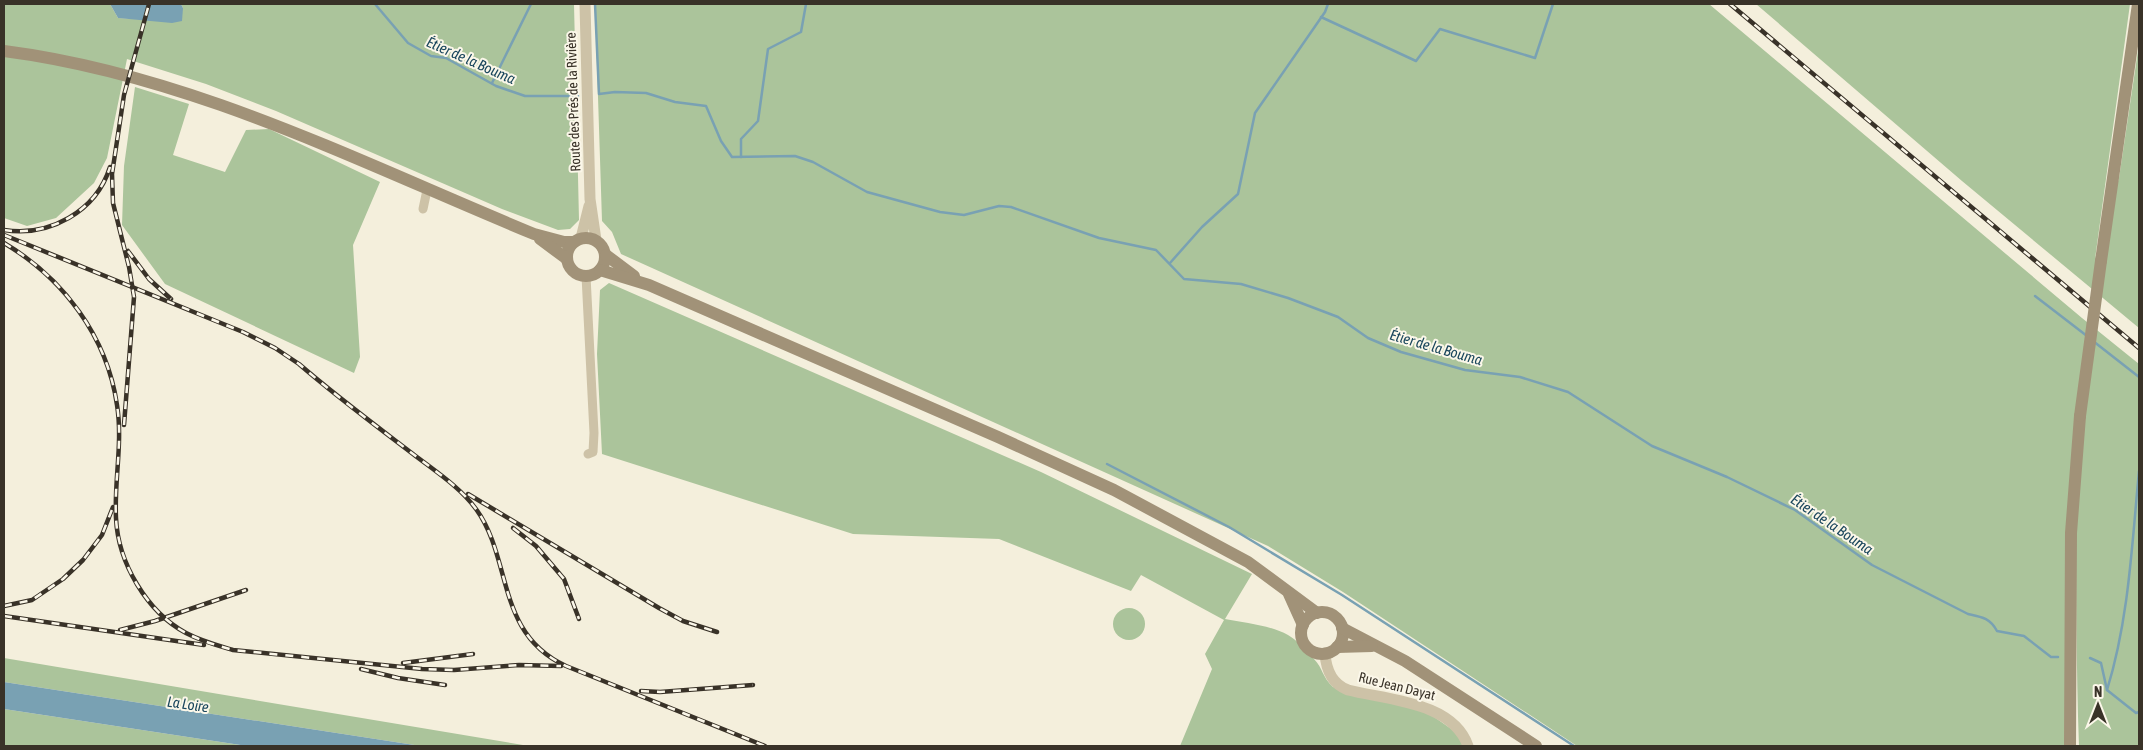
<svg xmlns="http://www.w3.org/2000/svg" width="2143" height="750" font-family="'Asap Condensed',sans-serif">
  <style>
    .green { fill: #abc49b }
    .water { fill: #79a1b3 }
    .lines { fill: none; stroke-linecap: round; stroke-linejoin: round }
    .stream { stroke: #79a1b3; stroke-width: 2.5 }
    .minor { stroke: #cdc2a7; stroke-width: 9 }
    .tertiary { stroke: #cdc2a7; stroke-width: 11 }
    .secondary { stroke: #a19278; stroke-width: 12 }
    .rail-casing { stroke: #393228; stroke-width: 4.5 }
    .rail { stroke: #fbf7e9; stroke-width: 2.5; stroke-dasharray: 8; stroke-linecap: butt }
    .secondary-bridge { stroke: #a19278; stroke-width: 12 }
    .labels { text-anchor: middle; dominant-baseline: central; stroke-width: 4; stroke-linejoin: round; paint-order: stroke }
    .street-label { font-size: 14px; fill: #393228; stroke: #fbf7e9 }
    .water-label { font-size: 15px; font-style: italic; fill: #1b475d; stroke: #fbf7e9 }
  </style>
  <rect width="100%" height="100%" fill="#f4efdc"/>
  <!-- green -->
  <g class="green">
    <polygon points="4,4 110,4 118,18 140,19 183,8 181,4 574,4 579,220 570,229 558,230 502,209 276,111 206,84 127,59 107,158 94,183 56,218 27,226 4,218"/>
    <path d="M595 4H1709L2082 318 2139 364V746H2079C2075 636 2077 525 2075 415L2067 746H1577L1343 592 1268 546 621 254 612 232 602 221Z"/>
    <polygon points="1756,4 2130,4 2095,259 2119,178 2139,44 2139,328 1962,181"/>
    <polygon points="135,87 189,104 173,155 225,172 246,130 269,129 380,182 353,245 360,357 354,373 165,284 122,225 124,166"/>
    <path d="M609 283 1041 472 1252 574 1225 619C1245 623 1270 625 1288 635 1297 640 1307 651 1314 659 1323 668 1322 677 1333 687L1427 712 1457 733 1464 746H1180L1212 669 1205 654 1224 620 1141 575 1131 591 999 539 853 534 602 454 597 354 600 290Z"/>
    <circle cx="1129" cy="624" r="16"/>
    <polygon points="4,658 529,746 421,746 4,682"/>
    <polygon points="4,709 247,746 4,746"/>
  </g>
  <!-- water -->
  <g class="water">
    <polygon points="110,4 181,4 183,8 182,21 172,23 118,18"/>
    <polygon points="4,682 421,746 247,746 4,709"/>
  </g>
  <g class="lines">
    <!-- stream -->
    <g class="stream">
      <polyline points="375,4 408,43 431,56 446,58 496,86 525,96 578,96"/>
      <path d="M595 4 599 94 615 92 646 93 675 102 706 106 721 141 732 157 795 156 813 162 867 192 940 212 964 215 999 206 1011 207 1099 238 1156 250 1184 279 1241 284 1288 298 1338 317 1368 338 1401 352 1465 370 1520 377 1568 392 1652 446 1727 477 1795 510 1872 565 1968 614C1982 617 1990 618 1997 631L2024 636 2051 657H2058"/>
      <polyline points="1321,17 1416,61 1440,29 1535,58 1553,4"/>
      <polyline points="492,83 531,4"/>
      <polyline points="741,157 741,139 758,121 768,49 801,32 806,4"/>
      <polyline points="1170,263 1202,227 1238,194 1255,113 1325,12 1328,4"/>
      <polyline points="2035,296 2087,336"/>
      <polyline points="2093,341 2139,377"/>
      <polyline points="1107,464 1229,527 1342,595 1574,746"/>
      <polyline points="2090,658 2101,663 2107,690 2136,713 2139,712"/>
      <path d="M2107 690C2129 619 2132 543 2139 471"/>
    </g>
    <!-- minor -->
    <g class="minor">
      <polyline points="423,209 427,190"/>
      <polyline points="586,276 594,433 593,452 588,454"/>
    </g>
    <!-- tertiary -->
    <g class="tertiary">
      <polyline points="585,4 590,199 596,240"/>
      <polyline points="581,238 589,206"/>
      <path d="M1325 653C1326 670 1332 684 1348 690 1388 700 1453 702 1468 746"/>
    </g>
    <!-- secondary -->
    <g class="secondary">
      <path d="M4 51C191 75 361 163 534 234L564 242H574"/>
      <circle cx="586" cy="257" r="19"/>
      <polyline points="540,239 567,259"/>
      <polyline points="606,255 634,276"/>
      <polyline points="2101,261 2138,4"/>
      <polyline points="600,270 649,285 998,437 1114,490 1248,562 1317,613"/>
      <polyline points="1289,594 1303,625"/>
      <circle cx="1322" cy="633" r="21"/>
      <polyline points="1342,628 1405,661 1536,746"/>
      <polyline points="1337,647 1372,646"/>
      <polyline points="2070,746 2071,533 2080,416"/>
    </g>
    <defs>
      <g id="rail">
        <polyline points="1730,4 2139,348"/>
        <path d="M4 230C49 237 96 212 110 167"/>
        <path d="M4 235 243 332 275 348 299 364C336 396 375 425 413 454 435 471 460 487 476 509 513 560 495 633 566 666L765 746"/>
        <path d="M4 243C63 278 107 336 117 405 123 443 114 480 116 518 118 563 147 612 186 633 201 641 216 645 233 650L422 669 454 670 519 665 561 666"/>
        <polyline points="128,251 149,279 171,299"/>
        <polyline points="124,425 134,297 129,267 113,203 112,174 124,95 149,4"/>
        <polyline points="468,494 659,608 683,621 717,632"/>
        <polyline points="513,528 536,546 564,579 579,619"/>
        <polyline points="4,606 32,600 63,579 83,560 102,535 113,507"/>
        <polyline points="4,616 204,645"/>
        <polyline points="120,630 155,621 246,590"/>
        <polyline points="403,663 473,654"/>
        <polyline points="361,669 398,678 445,685"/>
        <polyline points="641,691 660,692 753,685"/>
      </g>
    </defs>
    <!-- rail casing -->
    <use href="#rail" class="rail-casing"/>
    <!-- rail -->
    <use href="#rail" class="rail"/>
    <!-- secondary-bridge -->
    <polyline class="secondary-bridge" points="2080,416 2101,261"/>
  </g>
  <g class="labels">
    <!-- street labels -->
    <g class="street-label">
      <text transform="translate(573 102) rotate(-92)">Route des Prés de la Rivière</text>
      <text transform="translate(1397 686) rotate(14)">Rue Jean Dayat</text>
    </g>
    <!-- water labels -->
    <g class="water-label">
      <text transform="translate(471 60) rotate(24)">Étier de la Bouma</text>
      <text transform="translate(1436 347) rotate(16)">Étier de la Bouma</text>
      <text transform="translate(1832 524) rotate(34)">Étier de la Bouma</text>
      <text transform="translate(188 704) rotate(8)">La Loire</text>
    </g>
  </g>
  <!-- border -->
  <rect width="2143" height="750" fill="none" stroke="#393228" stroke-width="10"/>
  <!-- north arrow -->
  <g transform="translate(2098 705)" stroke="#fbf7e9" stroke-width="4" paint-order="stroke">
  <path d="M0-4L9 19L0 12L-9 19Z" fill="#393228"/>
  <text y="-8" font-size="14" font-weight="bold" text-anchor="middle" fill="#393228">N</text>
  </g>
</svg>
